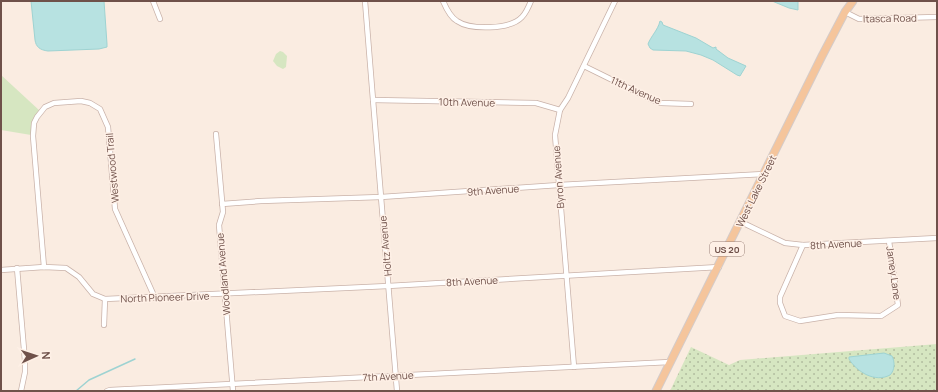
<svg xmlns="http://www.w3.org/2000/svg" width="938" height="392" font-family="Manrope,sans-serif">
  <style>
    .grass { fill: url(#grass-dots) }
    .green { fill: #d6e6c1 }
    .water { fill: #b7e2e1; stroke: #9ed3d2 }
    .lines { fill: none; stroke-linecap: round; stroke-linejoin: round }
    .stream { stroke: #9ed3d2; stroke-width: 1.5 }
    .minor-casing { stroke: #c9b2a9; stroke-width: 6 }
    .primary-casing { stroke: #d4cbc9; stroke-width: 9 }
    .minor { stroke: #fff; stroke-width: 4.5 }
    .primary { stroke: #f5c59c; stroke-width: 7 }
    .labels { text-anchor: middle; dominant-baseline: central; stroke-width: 3; stroke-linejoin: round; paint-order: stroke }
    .shield { fill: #fef0e6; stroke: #9a8179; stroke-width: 1 }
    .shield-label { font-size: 9px; font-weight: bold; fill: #6f514a }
    .street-label { font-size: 10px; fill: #6f514a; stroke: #fef0e6 }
  </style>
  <defs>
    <pattern id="grass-dots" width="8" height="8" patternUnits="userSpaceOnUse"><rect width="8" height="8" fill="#d6e6c1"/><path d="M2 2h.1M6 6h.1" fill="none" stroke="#b2bd9f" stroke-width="1.8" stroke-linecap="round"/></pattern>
  </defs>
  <rect width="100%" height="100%" fill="#faece1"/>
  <!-- grass -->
  <polygon class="grass" points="937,344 937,391 670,391 691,347 729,365 740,360"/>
  <!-- green -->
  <g class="green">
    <polygon points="280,51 283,52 287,56 286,67 283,69 277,66 273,61 276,54"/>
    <polygon points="1,75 40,111 31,135 1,130"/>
  </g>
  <!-- water -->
  <g class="water">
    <path d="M31 1H104L107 44V47L99 49 48 51C40 50 36 47 35 40Z"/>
    <polygon points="772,1 798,1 798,10 789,8"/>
    <path d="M660 21 662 22 663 25 696 38 713 48 716 47V49L728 58 746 66 740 76 737 75 713 60 701 55 686 51 653 50 650 48 648 44C651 36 658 30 660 21Z"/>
    <path d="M884 353 892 356C895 362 895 370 890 375 875 383 857 372 849 359V357Z"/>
  </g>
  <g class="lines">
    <!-- stream -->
    <polyline class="stream" points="76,391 89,380 135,359"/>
    <defs>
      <g id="minor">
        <polyline points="153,1 160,19"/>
        <polyline points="365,1 373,100 397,391"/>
        <path d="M443 1C446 8 450 17 457 21 470 30 510 30 522 17 526 13 529 6 531 1"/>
        <polyline points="845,12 859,19 937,17"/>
        <polyline points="584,66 655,101 661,103 691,104"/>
        <polyline points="373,100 536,103 560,110"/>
        <polyline points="216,134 223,212 219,225 233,391"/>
        <polyline points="222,204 261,201 381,197 559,185 764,174"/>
        <polyline points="741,222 785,243 803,245 937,238"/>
        <polyline points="803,245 780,297 780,303 785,316 800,321 838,315 881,316 898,305 889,241"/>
        <polyline points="44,267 33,136 34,123 37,117 45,107 54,103 81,101 90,103 100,109 108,127 115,209 155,298"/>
        <polyline points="17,268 25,361 25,372 21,391"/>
        <polyline points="1,270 44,267 66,268 79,277 93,294 105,299 388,286 719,267"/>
        <polyline points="104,325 105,299"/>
        <polyline points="574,367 555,135 560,110 568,98 615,1"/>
        <polyline points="107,391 110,390 670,362"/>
      </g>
      <polyline id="primary" points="656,391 822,56 845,12 853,1"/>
    </defs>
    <!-- minor casing -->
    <use href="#minor" class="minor-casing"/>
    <!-- primary casing -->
    <use href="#primary" class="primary-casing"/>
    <!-- minor -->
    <use href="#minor" class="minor"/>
    <!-- primary -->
    <use href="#primary" class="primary"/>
  </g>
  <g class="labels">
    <!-- shield labels -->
    <rect class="shield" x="710" y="242" width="34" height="14" rx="3"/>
    <g class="shield-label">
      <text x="727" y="249">US 20</text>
    </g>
    <!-- street labels -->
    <g class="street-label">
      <text transform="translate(890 18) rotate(-1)">Itasca Road</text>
      <text transform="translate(636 90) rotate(24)">11th Avenue</text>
      <text transform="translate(467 102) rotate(1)">10th Avenue</text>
      <text transform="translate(112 168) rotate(-95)">Westwood Trail</text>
      <text transform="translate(558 177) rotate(-94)">Byron Avenue</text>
      <text transform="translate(493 190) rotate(-4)">9th Avenue</text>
      <text transform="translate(756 191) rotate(-64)">West Lake Street</text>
      <text transform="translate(836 244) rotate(-3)">8th Avenue</text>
      <text transform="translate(385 246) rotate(-95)">Holtz Avenue</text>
      <text transform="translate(894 273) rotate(82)">Jamey Lane</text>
      <text transform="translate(223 274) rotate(-95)">Woodland Avenue</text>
      <text transform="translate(472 281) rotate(-3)">8th Avenue</text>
      <text transform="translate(165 297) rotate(-2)">North Pioneer Drive</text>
      <text transform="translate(388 376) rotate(-3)">7th Avenue</text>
    </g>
  </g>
  <!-- border -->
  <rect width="938" height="392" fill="none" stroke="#6f514a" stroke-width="4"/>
  <!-- north arrow -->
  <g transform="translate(36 356) rotate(87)" stroke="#fef0e6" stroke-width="3" paint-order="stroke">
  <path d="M0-3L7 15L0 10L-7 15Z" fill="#6f514a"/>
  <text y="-6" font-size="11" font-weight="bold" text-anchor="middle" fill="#6f514a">N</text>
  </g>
</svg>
